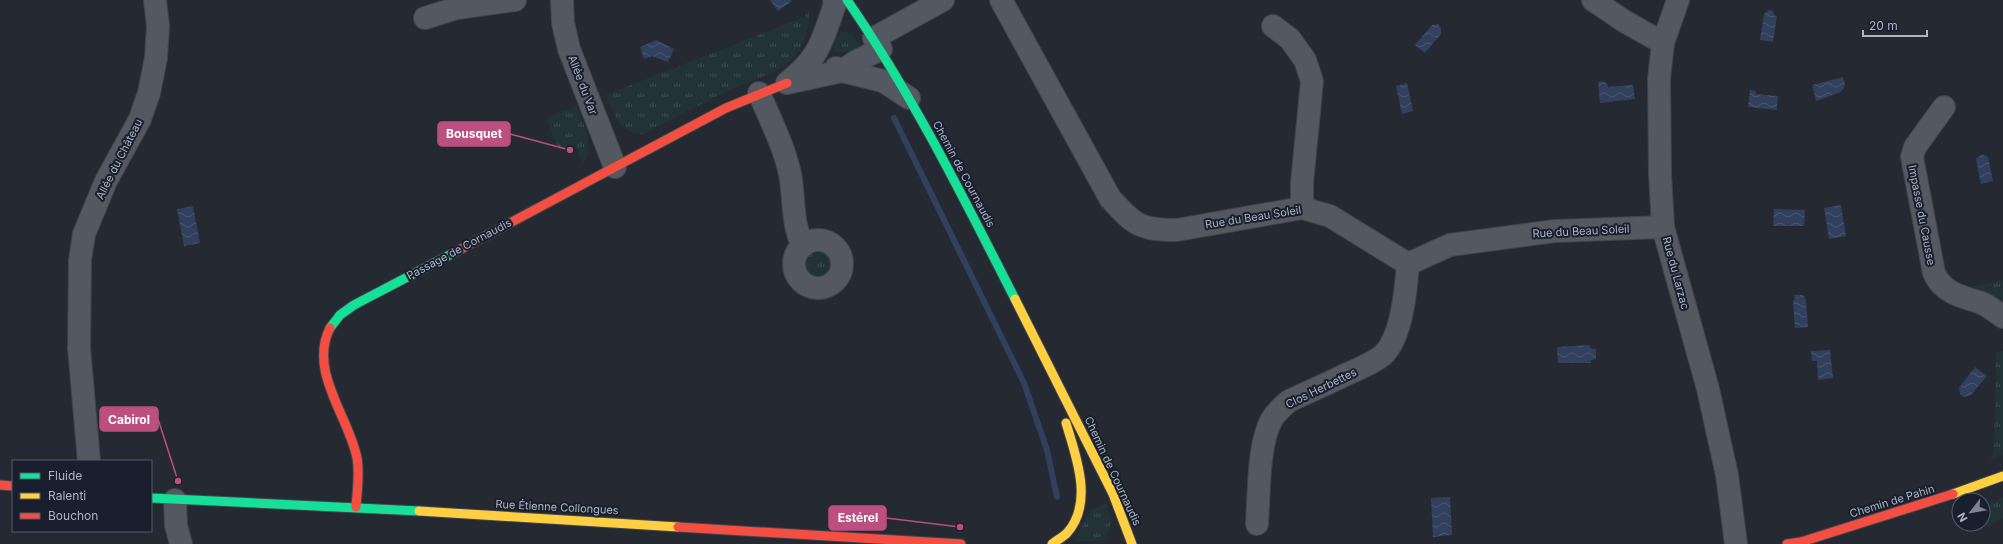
<svg xmlns="http://www.w3.org/2000/svg" width="2003" height="544" font-family="Inter,sans-serif">
  <style>
    .grass { fill: url(#grass-tufts) }
    .water { fill: url(#water-waves) }
    .lines { fill: none; stroke-linecap: round; stroke-linejoin: round }
    .stream { stroke: #31405c; stroke-width: 6 }
    .street-casing { stroke: #41444b; stroke-width: 24 }
    .fast-casing { stroke: #41444b; stroke-width: 11 }
    .slow-casing { stroke: #41444b; stroke-width: 11 }
    .jam-casing { stroke: #41444b; stroke-width: 11 }
    .street { stroke: #545860; stroke-width: 22 }
    .fast { stroke: #16e098; stroke-width: 9 }
    .slow { stroke: #ffcf43; stroke-width: 9 }
    .jam { stroke: #f24e42; stroke-width: 9 }
    .labels { text-anchor: middle; dominant-baseline: central; stroke-width: 4; stroke-linejoin: round; paint-order: stroke }
    .street-label { font-size: 11px; fill: #adb5c5; stroke: #191f2c }
    .leader { fill: none; stroke: #bb4f80; stroke-width: 1.5 }
    .callout-dot { fill: #bb4f80; stroke: #191f2c; stroke-width: 1.5 }
    .callout { fill: #bb4f80; stroke: #bb4f80; stroke-width: 1.5 }
    .callout-label { font-size: 12px; text-anchor: middle; font-weight: bold; fill: #fff }
  </style>
  <defs>
    <pattern id="grass-tufts" width="24" height="20" patternUnits="userSpaceOnUse"><rect width="24" height="20" fill="#223338"/><path d="M3 7l-1-3M5 7V3M7 7l1-3M15 17l-1-3M17 17v-4M19 17l1-3" fill="none" stroke="#3f4e53"/></pattern>
    <pattern id="water-waves" width="16" height="10" patternUnits="userSpaceOnUse"><rect width="16" height="10" fill="#31405c"/><path d="M0 5q4-4 8 0t8 0" fill="none" stroke="#4c5972"/></pattern>
  </defs>
  <rect width="100%" height="100%" fill="#252932"/>
  <!-- grass -->
  <g class="grass">
    <path d="M809 9C810 29 804 47 790 61 774 76 749 80 730 90 701 104 672 119 643 134 619 135 614 113 606 95L804 17Z"/>
    <polygon points="840,32 851,33 862,48 852,51 835,52 833,45 834,36"/>
    <path d="M576 106C583 125 597 146 583 164L575 145 559 150 546 118Z"/>
    <circle cx="818" cy="264" r="14"/>
    <polygon points="2003,280 2003,305 1964,289"/>
    <polygon points="2003,351 2003,455 1990,460 1994,452 1996,353"/>
    <polygon points="2003,497 2003,518 1988,527 1983,518 1983,505"/>
    <polygon points="1106,504 1112,522 1105,538 1098,541 1075,541 1090,510"/>
  </g>
  <!-- water -->
  <g class="water">
    <polygon points="770,0 791,0 792,1 778,11"/>
    <polygon points="1769,10 1772,10 1775,16 1777,16 1773,42 1760,40 1764,14"/>
    <polygon points="1438,24 1441,28 1441,34 1425,53 1415,45 1432,25"/>
    <polygon points="656,40 674,49 668,62 652,56 644,59 640,47"/>
    <polygon points="1843,77 1845,85 1841,92 1816,101 1812,85"/>
    <polygon points="1604,81 1609,87 1633,85 1635,99 1600,103 1598,82"/>
    <polygon points="1407,83 1413,111 1402,114 1396,86"/>
    <polygon points="1750,90 1756,91 1755,94 1778,96 1777,110 1748,107"/>
    <polygon points="1982,154 1988,157 1993,181 1981,184 1976,159"/>
    <polygon points="1841,205 1846,236 1829,239 1824,208"/>
    <polygon points="193,206 200,243 184,246 177,209"/>
    <polygon points="1774,209 1805,210 1804,226 1773,226"/>
    <polygon points="1794,295 1803,295 1806,300 1808,327 1795,328 1793,301 1795,299"/>
    <polygon points="1590,345 1590,348 1596,349 1596,359 1591,360 1591,363 1558,363 1557,347"/>
    <polygon points="1830,350 1833,378 1818,380 1817,361 1812,361 1811,351"/>
    <polygon points="1975,367 1987,376 1971,395 1964,397 1960,394 1959,388"/>
    <polygon points="1450,497 1452,535 1433,537 1431,498"/>
  </g>
  <g class="lines">
    <!-- stream -->
    <polyline class="stream" points="894,118 1024,383 1047,450 1057,497"/>
    <defs>
      <g id="street">
        <polyline points="562,0 563,23 569,49 615,167"/>
        <path d="M834 0 835 4C822 41 820 57 787 83L842 71 883 81 909 98"/>
        <path d="M1001 0 1110 198C1134 225 1140 230 1177 230L1302 208 1330 216 1408 264"/>
        <polyline points="1593,0 1624,21 1663,43"/>
        <polyline points="1678,0 1663,43 1659,79 1660,173 1663,227 1708,389 1727,475 1736,544"/>
        <polyline points="425,18 457,8 515,0"/>
        <polyline points="1273,26 1290,39 1305,60 1312,81 1302,183 1302,208"/>
        <polyline points="874,38 943,0"/>
        <polyline points="836,68 842,71 855,62 881,49"/>
        <path d="M759 93C770 119 784 146 790 174 795 199 791 222 803 246"/>
        <path d="M1944 107 1915 147 1912 157 1934 273C1942 292 1961 297 1979 302 1988 305 1996 312 2003 317"/>
        <circle cx="818" cy="264" r="24"/>
        <polyline points="1408,264 1450,245 1555,231 1663,227"/>
        <polyline points="89,461 79,348 80,260 84,234 106,181 140,119 149,93 156,58 158,26 155,0"/>
        <polyline points="175,500 176,525 181,544"/>
        <path d="M1257 524C1259 495 1258 443 1272 419 1277 411 1283 406 1289 401 1308 392 1327 384 1345 375 1358 369 1372 364 1383 355 1402 337 1406 289 1408 264"/>
      </g>
      <g id="fast">
        <path d="M847 0C912 94 963 197 1015 299"/>
        <polyline points="330,328 340,315 354,305 461,249"/>
        <polyline points="151,498 419,511"/>
      </g>
      <g id="slow">
        <polyline points="1015,299 1113,494 1132,544"/>
        <polyline points="1953,494 2003,476"/>
        <polyline points="419,511 678,527"/>
        <path d="M1052 544C1057 540 1063 537 1067 533 1094 503 1076 456 1066 423"/>
      </g>
      <g id="jam">
        <polyline points="461,249 726,108 787,83"/>
        <path d="M330 328C308 371 349 417 357 458 360 474 357 491 356 507"/>
        <polyline points="0,485 13,486"/>
        <polyline points="678,527 961,544"/>
        <polyline points="1787,544 1801,542 1953,494"/>
      </g>
    </defs>
    <!-- street casing -->
    <use href="#street" class="street-casing"/>
    <!-- fast casing -->
    <use href="#fast" class="fast-casing"/>
    <!-- slow casing -->
    <use href="#slow" class="slow-casing"/>
    <!-- jam casing -->
    <use href="#jam" class="jam-casing"/>
    <!-- street -->
    <use href="#street" class="street"/>
    <!-- fast -->
    <use href="#fast" class="fast"/>
    <!-- slow -->
    <use href="#slow" class="slow"/>
    <!-- jam -->
    <use href="#jam" class="jam"/>
  </g>
  <g class="labels">
    <!-- street labels -->
    <g class="street-label">
      <text transform="translate(583 85) rotate(69)">Allée du Var</text>
      <text transform="translate(119 159) rotate(-63)">Allée du Château</text>
      <text transform="translate(964 174) rotate(62)">Chemin de Cournaudis</text>
      <text transform="translate(1922 215) rotate(79)">Impasse du Causse</text>
      <text transform="translate(1253 217) rotate(-9)">Rue du Beau Soleil</text>
      <text transform="translate(1581 231) rotate(-3)">Rue du Beau Soleil</text>
      <text transform="translate(459 249) rotate(-28)">Passage de Cornaudis</text>
      <text transform="translate(1676 273) rotate(75)">Rue du Larzac</text>
      <text transform="translate(1321 388) rotate(-26)">Clos Herbettes</text>
      <text transform="translate(1113 471) rotate(65)">Chemin de Cournaudis</text>
      <text transform="translate(1892 501) rotate(-17)">Chemin de Pahin</text>
      <text transform="translate(557 507) rotate(3)">Rue Étienne Collongues</text>
    </g>
  </g>
  <!-- callouts -->
  <path class="leader" d="M570 150L510 134M178 481L158 419M960 527L886 518"/>
  <g class="callout-dot">
    <circle cx="570" cy="150" r="4"/>
    <circle cx="178" cy="481" r="4"/>
    <circle cx="960" cy="527" r="4"/>
  </g>
  <g class="callout">
    <rect x="438" y="122" width="72" height="24" rx="4"/>
    <rect x="100" y="407" width="58" height="24" rx="4"/>
    <rect x="829" y="506" width="57" height="24" rx="4"/>
  </g>
  <g class="callout-label">
    <text x="474" y="138">Bousquet</text>
    <text x="129" y="424">Cabirol</text>
    <text x="858" y="522">Estérel</text>
  </g>
  <!-- legend -->
  <rect x="12" y="460" width="140" height="72" fill="#191f2c" stroke="#545b69"/>
  <rect x="20" y="473" width="20" height="6" fill="#16e098" stroke="#545b69"/>
  <text x="48" y="480" font-size="12" fill="#adb5c5">Fluide</text>
  <rect x="20" y="493" width="20" height="6" fill="#ffcf43" stroke="#545b69"/>
  <text x="48" y="500" font-size="12" fill="#adb5c5">Ralenti</text>
  <rect x="20" y="513" width="20" height="6" fill="#f24e42" stroke="#545b69"/>
  <text x="48" y="520" font-size="12" fill="#adb5c5">Bouchon</text>
  <!-- north arrow -->
  <g transform="translate(1971 512) rotate(239)"><circle r="19" fill="#191f2c" stroke="#545b69"/>
  <path d="M0-3L7 15L0 10L-7 15Z" fill="#7d8492"/>
  <text y="-6" font-size="11" font-weight="bold" text-anchor="middle" fill="#adb5c5">N</text>
  </g>
  <!-- scale -->
  <path d="M1863 30v6h64v-6" fill="none" stroke="#adb5c5" stroke-width="2"/>
  <text x="1869" y="30" font-size="12" fill="#adb5c5" stroke="#191f2c" stroke-width="3" paint-order="stroke">20 m</text>
</svg>
